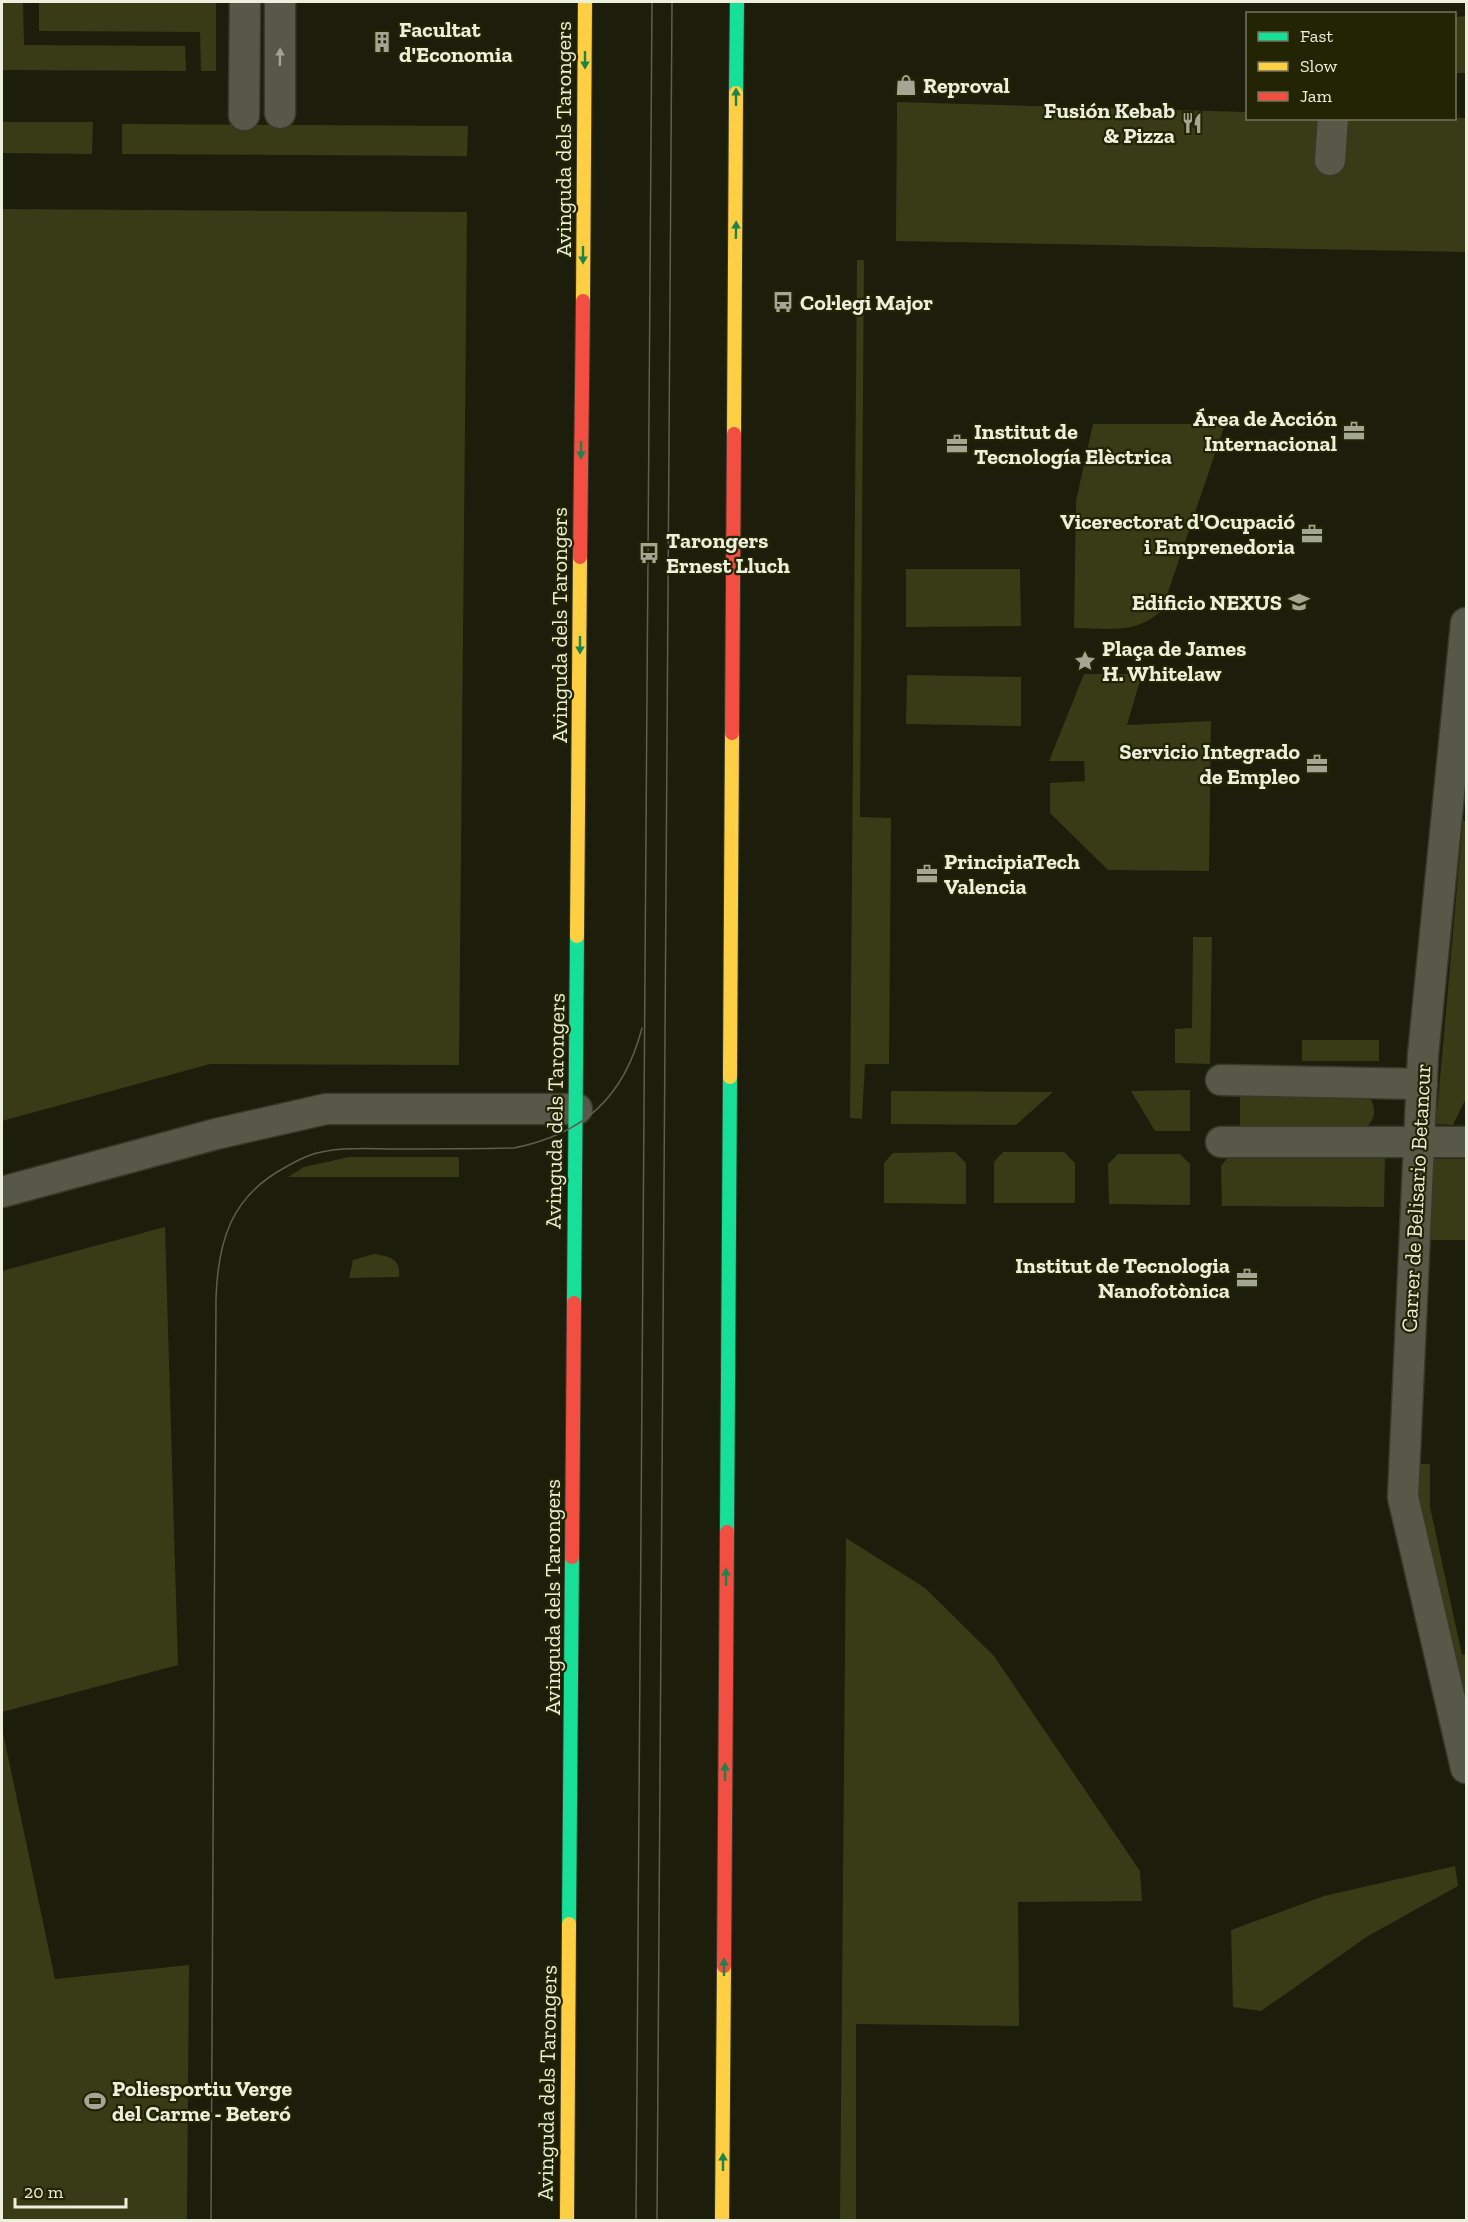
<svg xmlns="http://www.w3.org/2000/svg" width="1468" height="2222" font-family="'Zilla Slab',serif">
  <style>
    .green { fill: #393b16 }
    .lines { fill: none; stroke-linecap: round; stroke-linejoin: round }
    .street-casing { stroke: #38392a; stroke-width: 33 }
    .fast-casing { stroke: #38392a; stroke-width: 16 }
    .slow-casing { stroke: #38392a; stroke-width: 16 }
    .jam-casing { stroke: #38392a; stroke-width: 16 }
    .street { stroke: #575847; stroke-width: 30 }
    .fast { stroke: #16e098; stroke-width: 14 }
    .slow { stroke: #ffcf43; stroke-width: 14 }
    .jam { stroke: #f24e42; stroke-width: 14 }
    .tram { stroke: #5d5e50; stroke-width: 1.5 }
    .oneway { fill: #a2a492 }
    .oneway2 { fill: #1c824e }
    .labels { text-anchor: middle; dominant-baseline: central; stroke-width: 4.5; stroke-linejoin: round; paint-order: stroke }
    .poi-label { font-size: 22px; font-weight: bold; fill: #edefdd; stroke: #222404; text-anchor: start }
    .street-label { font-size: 22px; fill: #edefdd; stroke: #222404 }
  </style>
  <rect width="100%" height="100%" fill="#1c1d0b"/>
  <!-- green -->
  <g class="green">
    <polygon points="2,2 23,2 24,45 185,46 186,71 2,70"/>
    <polygon points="39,2 216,2 216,71 201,71 200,32 39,31"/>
    <polygon points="1466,16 1466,73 1455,73 1455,17"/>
    <polygon points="897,102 1247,112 1248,118 1466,118 1466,252 896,241"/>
    <polygon points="2,122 93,122 92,154 2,153"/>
    <polygon points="122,124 468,126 467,156 122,154"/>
    <polygon points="2,209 467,212 459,1065 210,1064 2,1121"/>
    <polygon points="857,260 864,260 860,817 891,818 889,1064 865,1064 862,1119 850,1118"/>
    <path d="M1093 424H1225L1162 610C1136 635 1108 628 1074 628L1076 501Z"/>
    <polygon points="906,569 1020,569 1021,626 906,627"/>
    <polygon points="1084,674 1142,674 1127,725 1211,721 1209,871 1108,870 1050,813 1050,783 1085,781 1084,761 1049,761"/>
    <polygon points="907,675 1021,677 1021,726 906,724"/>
    <polygon points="1463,820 1466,822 1466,1098 1453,1125 1436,1124"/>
    <polygon points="1193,937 1212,937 1210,1064 1175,1063 1175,1029 1192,1028"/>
    <rect x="1302" y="1040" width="77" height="21"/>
    <polygon points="1190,1090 1190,1131 1155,1131 1131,1091"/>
    <polygon points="891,1091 1053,1092 1016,1125 891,1124"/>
    <path d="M1240 1091 1369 1096C1377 1109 1376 1120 1363 1130H1240Z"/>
    <polygon points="955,1152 966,1163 966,1204 884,1203 884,1163 893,1153"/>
    <polygon points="1003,1152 1064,1152 1075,1163 1075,1203 994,1203 994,1162"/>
    <polygon points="1118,1154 1180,1154 1190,1164 1190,1205 1109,1204 1108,1164"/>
    <polygon points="1230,1155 1385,1156 1384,1207 1222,1206 1221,1166"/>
    <polygon points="349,1157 459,1157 459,1177 288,1177 304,1167"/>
    <polygon points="1433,1159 1466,1159 1466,1240 1428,1240"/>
    <polygon points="165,1227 178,1665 2,1712 2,1271"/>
    <path d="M374 1254C390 1256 401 1259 399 1277L349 1278 353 1260Z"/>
    <polygon points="1418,1464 1430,1464 1430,1507 1462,1655 1466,1654 1466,1711 1419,1507"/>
    <polygon points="846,1538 925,1588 994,1656 1140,1871 1142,1901 1018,1902 1019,2026 856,2024 856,2220 840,2220"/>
    <polygon points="2,1728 55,1979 189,1965 187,2220 2,2220"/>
    <polygon points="1455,1866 1458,1886 1368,1936 1261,2011 1233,2007 1231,1930 1324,1896"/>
  </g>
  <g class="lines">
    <defs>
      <g id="street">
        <polyline points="280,113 280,2"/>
        <polyline points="244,115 245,2"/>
        <polyline points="1330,160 1333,118"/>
        <polyline points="1466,623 1423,1055 1403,1497 1466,1768"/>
        <polyline points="1221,1080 1422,1084"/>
        <polyline points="1221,1142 1466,1142"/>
        <polyline points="2,1192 216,1134 326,1109 577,1109"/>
      </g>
      <g id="fast">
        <polyline points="736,93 737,2"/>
        <polyline points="574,1303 577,936"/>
        <polyline points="727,1532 730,1077"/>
        <polyline points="569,1924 572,1557"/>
      </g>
      <g id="slow">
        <polyline points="583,301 585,2"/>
        <polyline points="734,434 736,93"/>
        <polyline points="577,936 580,557"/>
        <polyline points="730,1077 732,733"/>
        <polyline points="567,2220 569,1924"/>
        <polyline points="722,2220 724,1966"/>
      </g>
      <g id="jam">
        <polyline points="580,557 583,301"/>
        <polyline points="732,733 734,434"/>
        <polyline points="572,1557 574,1303"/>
        <polyline points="724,1966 727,1532"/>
      </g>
    </defs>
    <!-- street casing -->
    <use href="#street" class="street-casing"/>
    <!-- fast casing -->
    <use href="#fast" class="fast-casing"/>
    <!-- slow casing -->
    <use href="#slow" class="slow-casing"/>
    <!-- jam casing -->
    <use href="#jam" class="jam-casing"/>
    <!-- street -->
    <use href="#street" class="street"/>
    <!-- fast -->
    <use href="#fast" class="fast"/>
    <!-- slow -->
    <use href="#slow" class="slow"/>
    <!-- jam -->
    <use href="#jam" class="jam"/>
    <!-- tram -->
    <g class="tram">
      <path d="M211 2220 216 1298C218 1241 231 1197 284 1168 298 1160 311 1153 327 1151 349 1147 372 1149 395 1149 435 1149 475 1149 514 1148 584 1134 624 1097 642 1028"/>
      <polyline points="636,2220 652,2"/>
      <polyline points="657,2220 672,2"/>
    </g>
  </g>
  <!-- one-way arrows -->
  <defs><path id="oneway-solid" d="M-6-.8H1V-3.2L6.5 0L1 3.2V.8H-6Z" transform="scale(1.5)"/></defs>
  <use class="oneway" href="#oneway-solid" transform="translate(280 57) rotate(-89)"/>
  <g class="oneway2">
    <use href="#oneway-solid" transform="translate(585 60) rotate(90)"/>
    <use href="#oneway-solid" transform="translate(736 97) rotate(-90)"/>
    <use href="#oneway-solid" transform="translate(736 230) rotate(-89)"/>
    <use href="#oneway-solid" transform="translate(583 255) rotate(90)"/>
    <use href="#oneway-solid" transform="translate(581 450) rotate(90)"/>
    <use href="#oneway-solid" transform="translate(580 645) rotate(90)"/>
    <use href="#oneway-solid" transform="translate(726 1577) rotate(-90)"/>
    <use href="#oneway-solid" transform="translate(725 1772) rotate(-90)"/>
    <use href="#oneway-solid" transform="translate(724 1967) rotate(-90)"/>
    <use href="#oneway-solid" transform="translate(723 2162) rotate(-90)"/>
  </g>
  <!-- icons -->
  <defs>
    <symbol id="building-bare" viewBox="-9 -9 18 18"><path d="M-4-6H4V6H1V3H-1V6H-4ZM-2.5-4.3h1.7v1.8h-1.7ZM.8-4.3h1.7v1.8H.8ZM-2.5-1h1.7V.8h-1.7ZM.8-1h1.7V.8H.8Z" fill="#a4a694" stroke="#222404" stroke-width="2.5" paint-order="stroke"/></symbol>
    <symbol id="shop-bare" viewBox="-9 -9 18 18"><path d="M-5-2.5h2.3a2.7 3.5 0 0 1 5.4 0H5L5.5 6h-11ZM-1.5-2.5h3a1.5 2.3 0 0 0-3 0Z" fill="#a4a694" stroke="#222404" stroke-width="2.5" paint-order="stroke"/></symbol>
    <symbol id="restaurant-bare" viewBox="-9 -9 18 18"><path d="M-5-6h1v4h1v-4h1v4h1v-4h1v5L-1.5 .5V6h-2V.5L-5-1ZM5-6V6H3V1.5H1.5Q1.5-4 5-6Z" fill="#a4a694" stroke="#222404" stroke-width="2.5" paint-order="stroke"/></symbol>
    <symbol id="bus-bare" viewBox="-9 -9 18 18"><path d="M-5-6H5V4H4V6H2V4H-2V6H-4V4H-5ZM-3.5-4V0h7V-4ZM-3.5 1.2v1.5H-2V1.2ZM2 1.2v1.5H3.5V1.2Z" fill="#a4a694" stroke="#222404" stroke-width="2.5" paint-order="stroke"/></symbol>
    <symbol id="office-bare" viewBox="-9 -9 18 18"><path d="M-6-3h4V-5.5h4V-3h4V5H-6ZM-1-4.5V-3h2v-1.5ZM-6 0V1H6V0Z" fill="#a4a694" stroke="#222404" stroke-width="2.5" paint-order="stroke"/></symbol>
    <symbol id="university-bare" viewBox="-9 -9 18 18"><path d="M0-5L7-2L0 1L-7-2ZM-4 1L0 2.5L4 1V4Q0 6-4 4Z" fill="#a4a694" stroke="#222404" stroke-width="2.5" paint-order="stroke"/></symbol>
    <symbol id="sight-bare" viewBox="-9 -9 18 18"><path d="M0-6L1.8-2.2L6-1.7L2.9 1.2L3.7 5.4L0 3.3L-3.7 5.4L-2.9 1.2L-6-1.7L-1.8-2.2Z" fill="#a4a694" stroke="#222404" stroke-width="2.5" paint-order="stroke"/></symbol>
    <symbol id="stadium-bare" viewBox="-9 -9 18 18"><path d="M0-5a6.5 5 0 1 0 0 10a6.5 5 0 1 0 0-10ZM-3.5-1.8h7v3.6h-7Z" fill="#a4a694" stroke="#222404" stroke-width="2.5" paint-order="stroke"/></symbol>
  </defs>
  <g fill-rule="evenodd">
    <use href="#building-bare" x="367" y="27" width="30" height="30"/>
    <use href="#shop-bare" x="891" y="70" width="30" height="30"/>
    <use href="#restaurant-bare" x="1177" y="108" width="30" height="30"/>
    <use href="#bus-bare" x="768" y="287" width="30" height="30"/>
    <use href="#office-bare" x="1339" y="416" width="30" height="30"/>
    <use href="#office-bare" x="942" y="429" width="30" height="30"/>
    <use href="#office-bare" x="1297" y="519" width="30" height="30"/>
    <use href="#bus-bare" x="634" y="538" width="30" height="30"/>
    <use href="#university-bare" x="1284" y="587" width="30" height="30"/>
    <use href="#sight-bare" x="1070" y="646" width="30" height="30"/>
    <use href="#office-bare" x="1302" y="749" width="30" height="30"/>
    <use href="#office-bare" x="912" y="859" width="30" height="30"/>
    <use href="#office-bare" x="1232" y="1263" width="30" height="30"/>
    <use href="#stadium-bare" x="80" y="2086" width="30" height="30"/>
  </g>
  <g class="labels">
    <!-- poi labels -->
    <g class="poi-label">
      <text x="399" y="29">Facultat<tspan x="399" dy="25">d'Economia</tspan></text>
      <text x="923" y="85">Reproval</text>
      <text x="1175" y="110" text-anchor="end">Fusión Kebab<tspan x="1175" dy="25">&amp; Pizza</tspan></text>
      <text x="800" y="302">Col·legi Major</text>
      <text x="1337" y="418" text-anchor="end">Área de Acción<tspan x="1337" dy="25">Internacional</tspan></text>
      <text x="974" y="431">Institut de<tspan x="974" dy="25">Tecnología Elèctrica</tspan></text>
      <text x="1295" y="521" text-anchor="end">Vicerectorat d'Ocupació<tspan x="1295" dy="25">i Emprenedoria</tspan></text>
      <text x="666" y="540">Tarongers<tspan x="666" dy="25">Ernest Lluch</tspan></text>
      <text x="1282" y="602" text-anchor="end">Edificio NEXUS</text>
      <text x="1102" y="648">Plaça de James<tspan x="1102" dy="25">H. Whitelaw</tspan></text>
      <text x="1300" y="751" text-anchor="end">Servicio Integrado<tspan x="1300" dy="25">de Empleo</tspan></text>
      <text x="944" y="861">PrincipiaTech<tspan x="944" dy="25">Valencia</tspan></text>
      <text x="1230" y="1265" text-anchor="end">Institut de Tecnologia<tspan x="1230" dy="25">Nanofotònica</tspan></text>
      <text x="112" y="2088">Poliesportiu Verge<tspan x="112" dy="25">del Carme - Beteró</tspan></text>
    </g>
    <!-- street labels -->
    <g class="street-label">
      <text transform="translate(563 139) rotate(-90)">Avinguda dels Tarongers</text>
      <text transform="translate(559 625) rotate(-90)">Avinguda dels Tarongers</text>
      <text transform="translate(555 1111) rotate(-89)">Avinguda dels Tarongers</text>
      <text transform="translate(1416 1198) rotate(-87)">Carrer de Belisario Betancur</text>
      <text transform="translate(552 1597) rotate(-90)">Avinguda dels Tarongers</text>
      <text transform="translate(547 2083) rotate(-89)">Avinguda dels Tarongers</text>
    </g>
  </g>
  <!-- border -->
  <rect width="1468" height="2222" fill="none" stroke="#edefdd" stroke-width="6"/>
  <!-- legend -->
  <rect x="1246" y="12" width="210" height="108" fill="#222404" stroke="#73755b" stroke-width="1.5"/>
  <rect x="1258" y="32" width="30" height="9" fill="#16e098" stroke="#73755b" stroke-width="1.5"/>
  <text x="1300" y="42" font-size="18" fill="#edefdd">Fast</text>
  <rect x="1258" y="62" width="30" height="9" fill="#ffcf43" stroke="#73755b" stroke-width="1.5"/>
  <text x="1300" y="72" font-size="18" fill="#edefdd">Slow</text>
  <rect x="1258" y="92" width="30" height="9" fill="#f24e42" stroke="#73755b" stroke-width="1.5"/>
  <text x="1300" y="102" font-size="18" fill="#edefdd">Jam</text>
  <!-- scale -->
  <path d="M15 2198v9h111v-9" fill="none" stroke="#edefdd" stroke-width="3"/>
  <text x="24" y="2198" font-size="18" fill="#edefdd" stroke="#222404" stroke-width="4.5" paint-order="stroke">20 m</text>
</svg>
